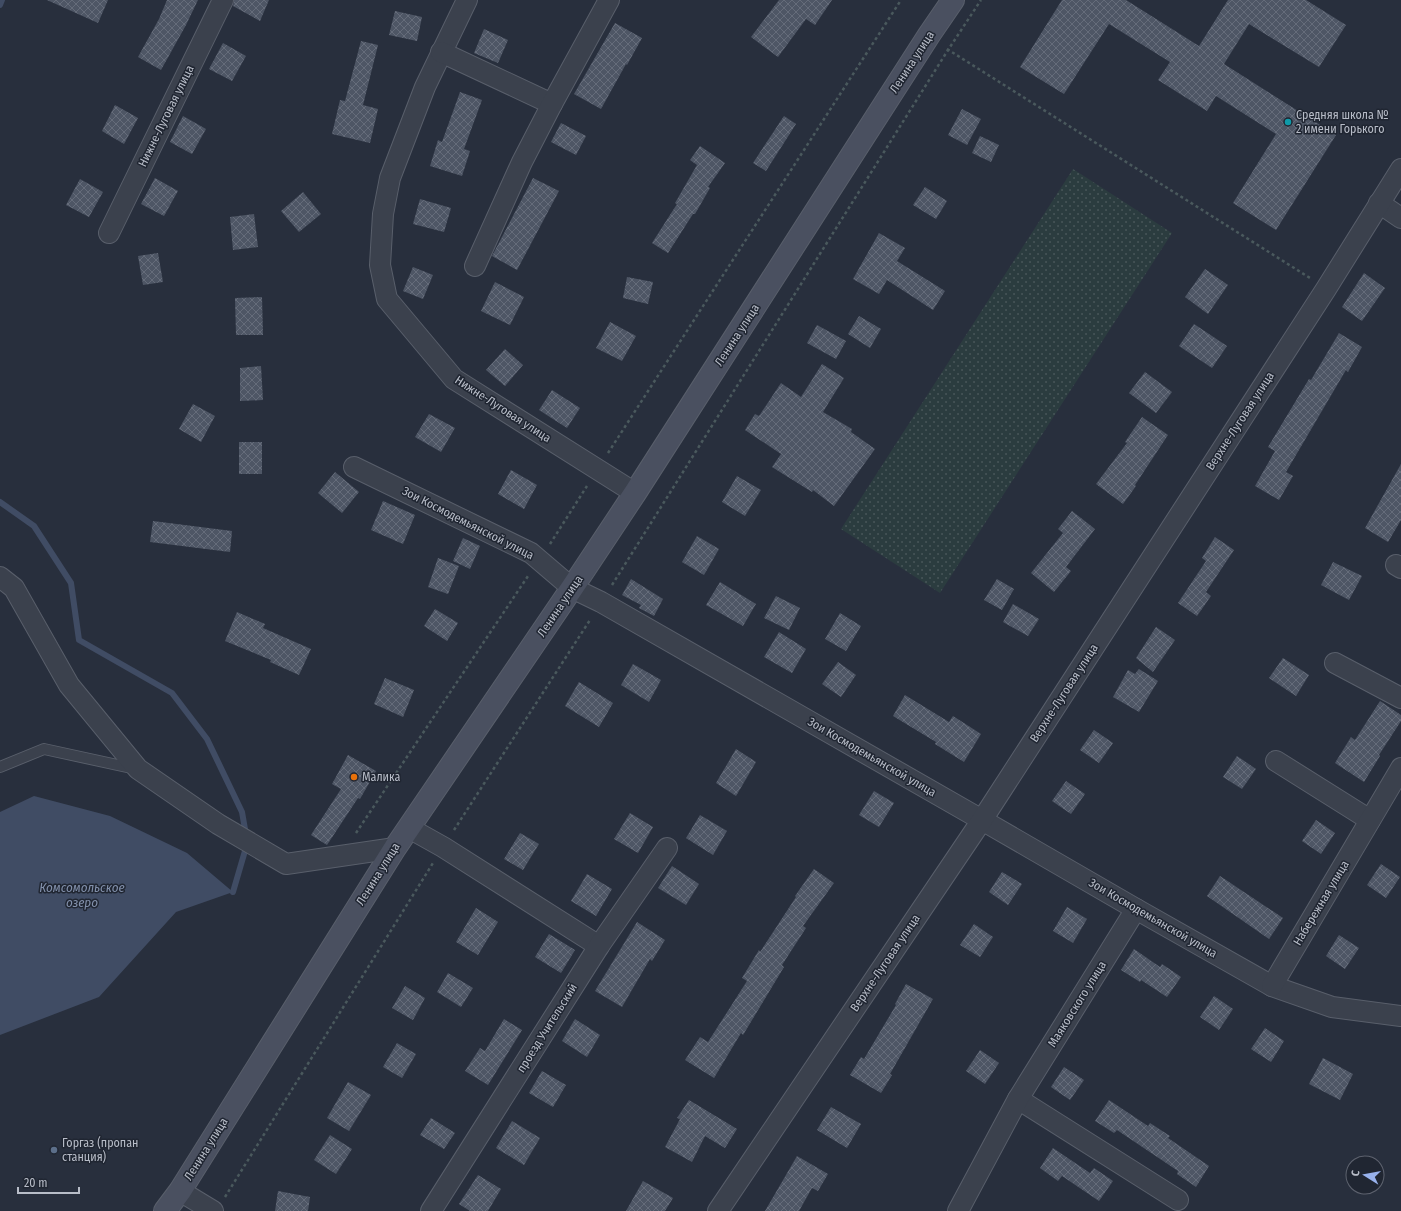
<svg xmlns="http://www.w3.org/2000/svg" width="1401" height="1211" font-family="'Fira Sans Condensed',sans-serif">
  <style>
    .park { fill: url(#park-dots) }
    .water { fill: #404c64 }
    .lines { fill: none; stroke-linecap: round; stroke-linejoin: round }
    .stream { stroke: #404c64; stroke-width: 6 }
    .building { fill: url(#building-cross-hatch) }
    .lane-casing { stroke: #595f6b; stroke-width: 12 }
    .street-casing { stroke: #595f6b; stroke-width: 22 }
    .secondary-casing { stroke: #595f6b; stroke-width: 24 }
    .path { stroke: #4a595d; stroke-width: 2.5; stroke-dasharray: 3 3; stroke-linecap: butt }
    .lane { stroke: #3b414d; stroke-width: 10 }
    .street { stroke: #3b414d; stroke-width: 20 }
    .secondary { stroke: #4a5060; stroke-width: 22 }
    .culture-dot { fill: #0f9aa8; stroke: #202632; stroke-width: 1.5 }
    .food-dot { fill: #e8710a; stroke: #202632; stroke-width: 1.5 }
    .service-dot { fill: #5c6f8a; stroke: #202632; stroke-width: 1.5 }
    .labels { text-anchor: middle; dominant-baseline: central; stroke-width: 3; stroke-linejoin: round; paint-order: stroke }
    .street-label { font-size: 12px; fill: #b8bdc8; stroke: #202632 }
    .poi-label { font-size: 12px; fill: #b8bdc8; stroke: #202632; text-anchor: start }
    .water-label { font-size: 13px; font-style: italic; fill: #8391ac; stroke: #202632 }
  </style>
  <defs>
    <pattern id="park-dots" width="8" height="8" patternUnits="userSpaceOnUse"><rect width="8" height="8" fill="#2b3c3f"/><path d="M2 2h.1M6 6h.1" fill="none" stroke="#485659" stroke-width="1.8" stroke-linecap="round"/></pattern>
    <pattern id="building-cross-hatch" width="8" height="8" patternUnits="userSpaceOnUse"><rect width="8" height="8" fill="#4e5665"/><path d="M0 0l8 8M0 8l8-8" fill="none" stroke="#656c7a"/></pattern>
  </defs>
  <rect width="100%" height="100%" fill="#282f3d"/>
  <!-- park -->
  <polygon class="park" points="1073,169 1172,233 940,593 841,529"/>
  <!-- water -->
  <polygon class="water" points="34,796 110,816 187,853 233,892 176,912 99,997 0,1035 0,812"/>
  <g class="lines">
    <!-- stream -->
    <g class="stream">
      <polyline points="0,5 2,0"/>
      <polyline points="0,502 34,526 71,583 79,640 172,693 207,739 242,812 246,835"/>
      <polyline points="233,892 247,844"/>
    </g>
  </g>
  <!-- building -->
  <g class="building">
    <polygon points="47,0 108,0 98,23"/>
    <polygon points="167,0 198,0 186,25 161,70 138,57 159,19"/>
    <polygon points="234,0 269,0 260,21 233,6"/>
    <polygon points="779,0 832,0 815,25 806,19 778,57 751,37"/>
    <polygon points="1062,0 1126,0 1199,46 1228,0 1306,0 1346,25 1319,67 1249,24 1224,64 1336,135 1276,230 1233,203 1276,134 1216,96 1207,111 1158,80 1170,62 1109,24 1064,94 1020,67"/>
    <polygon points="395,11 422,17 417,41 389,35"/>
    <polygon points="615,23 642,38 627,65 626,64 601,109 574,94"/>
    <polygon points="484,29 508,40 498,63 474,53"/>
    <polygon points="361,41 378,45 363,105 378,109 370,143 332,134 340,100 345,101"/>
    <polygon points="223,43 246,56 232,81 209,69"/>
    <polygon points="460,92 482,100 464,149 470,151 462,176 430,166 438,140 442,142"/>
    <polygon points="115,105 138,118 124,144 102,131"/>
    <polygon points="962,109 981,119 967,145 948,135"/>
    <polygon points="183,116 206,129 192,154 170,142"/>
    <polygon points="784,116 796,124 766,171 753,163"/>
    <polygon points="561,123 586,136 576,155 551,142"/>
    <polygon points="980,136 999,145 991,162 972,153"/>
    <polygon points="700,146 725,163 708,187 710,188 695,214 693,214 668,253 652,243 677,204 675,203 697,165 690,160"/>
    <polygon points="155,178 178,191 164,216 141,204"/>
    <polygon points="533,178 559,191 517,270 492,256"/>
    <polygon points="80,179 103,192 89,217 66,205"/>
    <polygon points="925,187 947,201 936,219 913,205"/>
    <polygon points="303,192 321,214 299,232 281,211"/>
    <polygon points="420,199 451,208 444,232 413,224"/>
    <polygon points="254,214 258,247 233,250 230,217"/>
    <polygon points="879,233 905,248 897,261 945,291 933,310 887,280 879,294 853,279"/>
    <polygon points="158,253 163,282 143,285 138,256"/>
    <polygon points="413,267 433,275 423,299 403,291"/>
    <polygon points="1205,269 1228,285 1208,314 1185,297"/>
    <polygon points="1364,273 1385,288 1362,321 1342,307"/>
    <polygon points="627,277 653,282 648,304 623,298"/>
    <polygon points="495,282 524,297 510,325 481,311"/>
    <polygon points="262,297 263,335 236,335 235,298"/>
    <polygon points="859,316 881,329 870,348 848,334"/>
    <polygon points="610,322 636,336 622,361 596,348"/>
    <polygon points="1194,324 1227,346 1212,368 1179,346"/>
    <polygon points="817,325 846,341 836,359 807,343"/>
    <polygon points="1339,333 1362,347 1348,372 1346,370 1286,472 1293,476 1279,500 1255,486 1275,451 1268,447 1309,379 1311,380"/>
    <polygon points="505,349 523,365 505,386 486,370"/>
    <polygon points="822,364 844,378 823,412 852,429 851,432 875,449 834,506 813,490 812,492 772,467 781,454 745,430 755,414 759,416 781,383 801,397"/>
    <polygon points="261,366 263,400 240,401 240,368"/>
    <polygon points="1145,372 1172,392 1156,413 1129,393"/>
    <polygon points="552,390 580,408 567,428 539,410"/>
    <polygon points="193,404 215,416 201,442 179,429"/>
    <polygon points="429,414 455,428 441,452 415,437"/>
    <polygon points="1142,417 1168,435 1135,485 1136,486 1123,504 1096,484 1127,443 1125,442"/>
    <rect x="239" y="442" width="23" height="32"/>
    <polygon points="1401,464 1401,520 1388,542 1365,528"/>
    <polygon points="511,470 537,485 524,509 498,494"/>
    <polygon points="335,472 359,492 342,513 318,493"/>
    <polygon points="737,476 761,490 745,516 722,502"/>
    <polygon points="383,501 415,515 403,544 371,530"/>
    <polygon points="1072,511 1095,529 1066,567 1071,571 1054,592 1031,573 1063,533 1058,529"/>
    <polygon points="153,521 232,531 230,552 150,542"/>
    <polygon points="697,536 719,549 704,575 682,562"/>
    <polygon points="1215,537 1234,550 1206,592 1211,596 1197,616 1178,603 1206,561 1202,558"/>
    <polygon points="463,538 480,546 470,569 453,561"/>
    <polygon points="438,558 459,566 448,594 428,587"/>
    <polygon points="1333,562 1362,576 1349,600 1321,585"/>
    <polygon points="631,579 663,599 654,616 639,608 641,605 622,595"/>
    <polygon points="997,579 1014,589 1002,610 984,600"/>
    <polygon points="720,582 756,604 743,626 706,605"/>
    <polygon points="776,596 800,608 789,630 764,618"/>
    <polygon points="1013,604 1039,619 1028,636 1003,622"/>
    <polygon points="435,609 458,623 447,641 424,626"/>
    <polygon points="237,612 265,624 263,628 311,649 299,675 270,662 271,660 225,641"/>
    <polygon points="840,613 861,626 846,651 825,639"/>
    <polygon points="1156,627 1175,640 1153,672 1136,658"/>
    <polygon points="779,632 806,649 792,673 764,657"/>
    <polygon points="1283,658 1309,675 1296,696 1269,678"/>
    <polygon points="838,662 856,675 841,697 822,684"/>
    <polygon points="633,664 661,680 649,702 621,685"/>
    <polygon points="1139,669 1158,681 1139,712 1113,697 1128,670 1135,674"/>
    <polygon points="385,678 414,690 403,717 374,704"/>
    <polygon points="579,682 613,703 599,727 565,706"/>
    <polygon points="905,695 949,722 953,716 981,734 964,762 935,744 936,742 893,716"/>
    <polygon points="1380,701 1401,715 1401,721 1379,755 1380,756 1364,782 1335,763 1351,737 1355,740"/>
    <polygon points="1094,730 1113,743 1099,763 1080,750"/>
    <polygon points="736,749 756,762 736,796 716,783"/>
    <polygon points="348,755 376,771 360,799 358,798 327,845 311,835 341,789 332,784"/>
    <polygon points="1237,756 1256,769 1242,789 1223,777"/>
    <polygon points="1066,781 1085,794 1071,814 1052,801"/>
    <polygon points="874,791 894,803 879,827 859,815"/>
    <polygon points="630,813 653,827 638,853 614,839"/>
    <polygon points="700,815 727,831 713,855 686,838"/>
    <polygon points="1316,820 1335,833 1321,854 1302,841"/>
    <polygon points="520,833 539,844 523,870 504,859"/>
    <polygon points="1381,864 1400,877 1386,898 1367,885"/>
    <polygon points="672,866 699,884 686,905 658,888"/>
    <polygon points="814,869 834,883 803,926 806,928 782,965 784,967 743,1035 741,1033 714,1078 685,1060 700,1037 708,1042 747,981 742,978 759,950 760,952 796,897 795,896"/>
    <polygon points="1002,872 1022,884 1008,905 989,892"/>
    <polygon points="587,874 612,889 596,916 571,901"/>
    <polygon points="1220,876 1283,918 1269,939 1207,896"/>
    <polygon points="1067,907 1087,919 1073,943 1053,931"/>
    <polygon points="476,908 498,922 478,955 456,942"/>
    <polygon points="637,922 665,940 652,961 650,959 622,1007 595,991"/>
    <polygon points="974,924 993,937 980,957 960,945"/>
    <polygon points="549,934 575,950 561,973 535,957"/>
    <polygon points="1339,935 1359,948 1345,969 1326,956"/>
    <polygon points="1134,949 1160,967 1162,964 1181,977 1167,997 1141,980 1140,982 1121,970"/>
    <polygon points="448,973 473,988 461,1007 437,992"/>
    <polygon points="906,984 933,999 890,1074 892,1075 881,1093 850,1075 861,1057 864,1059 896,1005 895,1004"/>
    <polygon points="405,986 425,998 413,1020 392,1008"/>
    <polygon points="1214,996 1233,1009 1219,1030 1200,1017"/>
    <polygon points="504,1019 522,1030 488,1085 465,1071 480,1048 485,1051"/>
    <polygon points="575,1019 600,1035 587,1057 562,1041"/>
    <polygon points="1265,1028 1284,1041 1271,1062 1251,1049"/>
    <polygon points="397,1043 416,1054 402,1078 383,1067"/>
    <polygon points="980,1050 999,1063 985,1084 966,1071"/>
    <polygon points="1323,1058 1353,1074 1340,1100 1309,1084"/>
    <polygon points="1064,1067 1084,1080 1070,1100 1051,1087"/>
    <polygon points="542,1071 566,1085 553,1107 529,1093"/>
    <polygon points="348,1082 371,1095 349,1131 327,1118"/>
    <polygon points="689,1100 737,1129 725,1148 705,1136 692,1162 665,1147 680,1119 677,1118"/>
    <polygon points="1109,1100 1148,1126 1150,1123 1170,1136 1168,1138 1209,1166 1196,1187 1177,1174 1178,1171 1117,1130 1114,1133 1095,1121"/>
    <polygon points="831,1107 861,1124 847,1148 817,1130"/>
    <polygon points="431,1118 455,1133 444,1149 420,1135"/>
    <polygon points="512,1121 540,1138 524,1165 496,1148"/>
    <polygon points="330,1135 352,1149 336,1174 314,1160"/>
    <polygon points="1053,1148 1090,1173 1094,1168 1113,1181 1099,1201 1062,1176 1058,1181 1040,1168"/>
    <polygon points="797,1156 828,1174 818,1191 812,1188 799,1211 765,1211"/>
    <polygon points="478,1175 501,1189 488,1211 470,1211 459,1204"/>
    <polygon points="643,1181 673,1198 665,1211 626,1211"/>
    <polygon points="278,1191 310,1197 308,1211 275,1211"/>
  </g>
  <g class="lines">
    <defs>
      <polyline id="lane" points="0,767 44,749 136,769"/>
      <g id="street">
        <polyline points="467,0 425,87 390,178 383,214 380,265 387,299 454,379 635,493"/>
        <polyline points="441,52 552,104"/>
        <polyline points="1379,203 1401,218"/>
        <polyline points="109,233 223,0"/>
        <polyline points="475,266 522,162 552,104 609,0"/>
        <polyline points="354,467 531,553 572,588 601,602 982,820 1136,909 1272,986 1332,1007 1401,1016"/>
        <polyline points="1396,565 1401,568"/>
        <polyline points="0,577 14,588 69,685 138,769 218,824 286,864 395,848"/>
        <polyline points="1335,663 1401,698"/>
        <polyline points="1276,761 1370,820"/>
        <polyline points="409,828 443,847 599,946"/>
        <polyline points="1272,986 1401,768"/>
        <polyline points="1018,1099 1178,1200"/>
        <polyline points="180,1191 213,1211"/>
        <polyline points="431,1211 599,946 667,848"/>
        <polyline points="718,1211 982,820 1326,289 1401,169"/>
        <polyline points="958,1211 1018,1099 1136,909"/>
      </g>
      <polyline id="secondary" points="165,1211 180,1191 395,848 572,588 635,493 929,35 953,0"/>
    </defs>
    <!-- lane casing -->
    <use href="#lane" class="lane-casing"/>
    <!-- street casing -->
    <use href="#street" class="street-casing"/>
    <!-- secondary casing -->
    <use href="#secondary" class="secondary-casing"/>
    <!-- path -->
    <g class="path">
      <polyline points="947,49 1310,278"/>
      <polyline points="608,453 901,0"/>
      <polyline points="550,544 587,486"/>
      <polyline points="612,585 948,50 981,0"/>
      <polyline points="454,830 590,620"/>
      <polyline points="356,833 528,576"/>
      <polyline points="225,1197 433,863"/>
    </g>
    <!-- lane -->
    <use href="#lane" class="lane"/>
    <!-- street -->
    <use href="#street" class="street"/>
    <!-- secondary -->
    <use href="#secondary" class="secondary"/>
  </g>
  <!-- markers -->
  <circle class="culture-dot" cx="1288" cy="122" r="4"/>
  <circle class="food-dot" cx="354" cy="777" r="4"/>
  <circle class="service-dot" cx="54" cy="1150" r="4"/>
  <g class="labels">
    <!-- street labels -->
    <g class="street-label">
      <text transform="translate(912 62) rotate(-57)">Ленина улица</text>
      <text transform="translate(166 116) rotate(-64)">Нижне-Луговая улица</text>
      <text transform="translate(737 335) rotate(-57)">Ленина улица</text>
      <text transform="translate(503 409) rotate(33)">Нижне-Луговая улица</text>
      <text transform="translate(1240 421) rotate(-57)">Верхне-Луговая улица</text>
      <text transform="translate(468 523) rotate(27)">Зои Космодемьянской улица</text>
      <text transform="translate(560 606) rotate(-56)">Ленина улица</text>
      <text transform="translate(1064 693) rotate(-57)">Верхне-Луговая улица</text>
      <text transform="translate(872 757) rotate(30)">Зои Космодемьянской улица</text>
      <text transform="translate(378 874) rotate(-58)">Ленина улица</text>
      <text transform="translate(1321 903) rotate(-59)">Набережная улица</text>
      <text transform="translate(1153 918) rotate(30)">Зои Космодемьянской улица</text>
      <text transform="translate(885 963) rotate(-56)">Верхне-Луговая улица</text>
      <text transform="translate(1077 1004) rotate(-58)">Маяковского улица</text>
      <text transform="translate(547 1028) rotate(-58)">проезд Учительский</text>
      <text transform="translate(206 1149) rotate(-58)">Ленина улица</text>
    </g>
    <!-- poi labels -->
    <g class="poi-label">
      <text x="1296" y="115">Средняя школа №<tspan x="1296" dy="14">2 имени Горького</tspan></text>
      <text x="362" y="777">Малика</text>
      <text x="62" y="1143">Горгаз (пропан<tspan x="62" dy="14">станция)</tspan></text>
    </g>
    <!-- water labels -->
    <g class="water-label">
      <text x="82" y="887">Комсомольское<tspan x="82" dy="15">озеро</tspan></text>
    </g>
  </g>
  <!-- north arrow -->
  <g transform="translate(1365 1175) rotate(281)"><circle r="19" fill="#202632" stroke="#5d626e"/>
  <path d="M0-3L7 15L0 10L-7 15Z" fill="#98b2ed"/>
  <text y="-6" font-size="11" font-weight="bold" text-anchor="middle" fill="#b8bdc8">С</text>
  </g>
  <!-- scale -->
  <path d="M18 1187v6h61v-6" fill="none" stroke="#b8bdc8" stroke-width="2"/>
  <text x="24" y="1187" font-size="12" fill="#b8bdc8" stroke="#202632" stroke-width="3" paint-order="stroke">20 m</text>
</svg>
